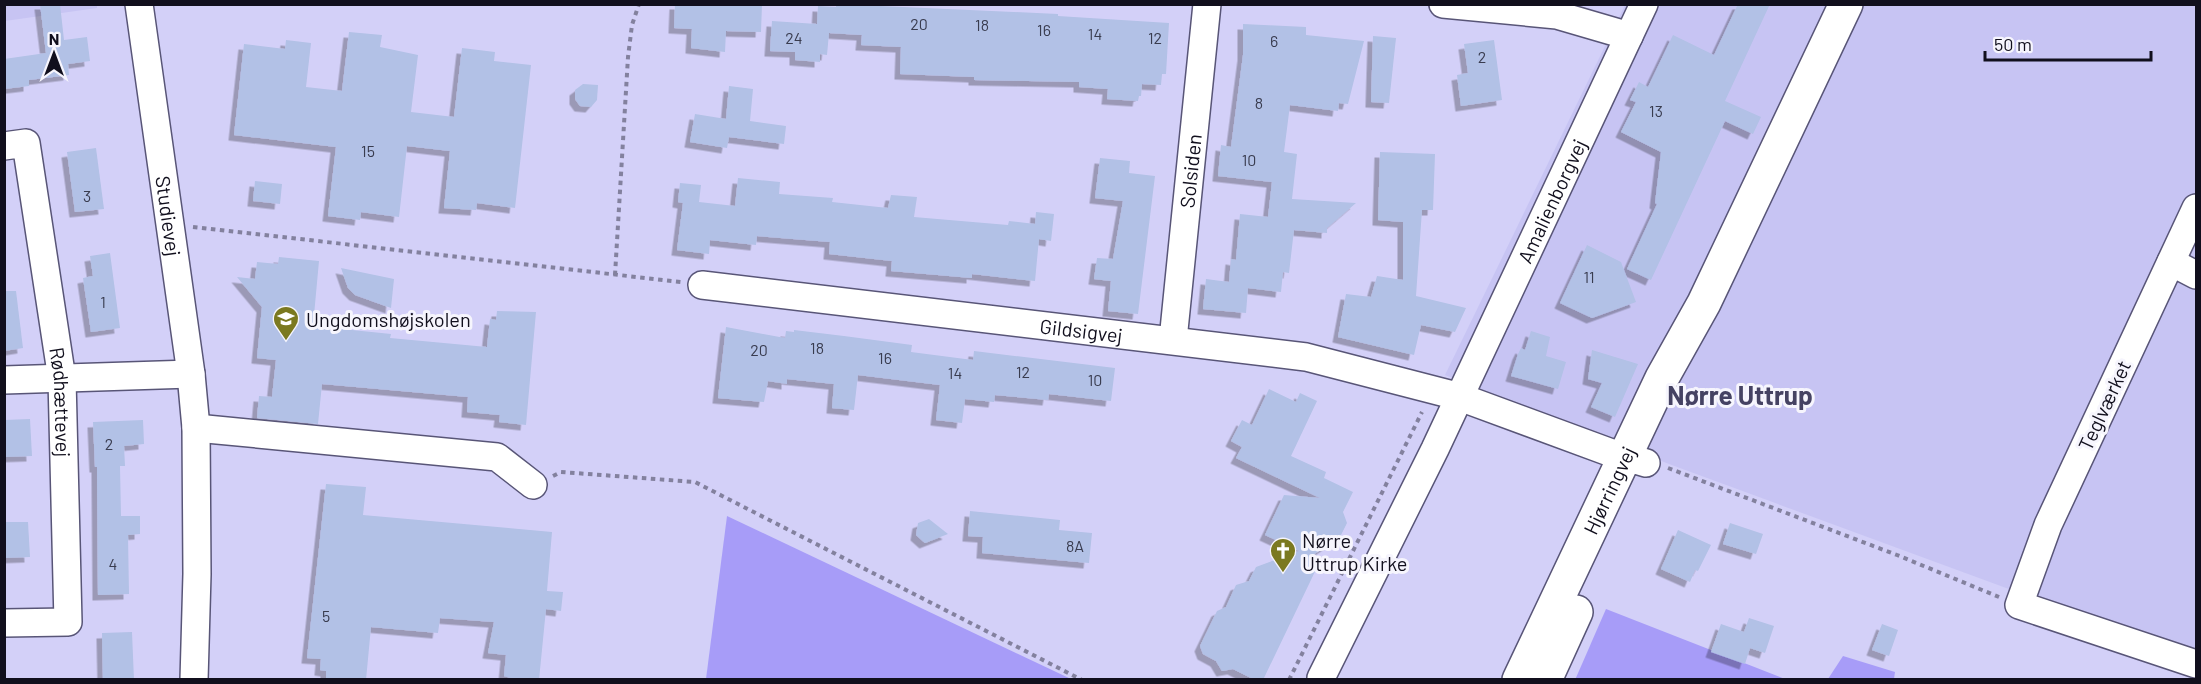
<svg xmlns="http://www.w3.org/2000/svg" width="2201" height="684" font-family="Barlow,sans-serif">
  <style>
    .built { fill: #c7c4f3 }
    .green { fill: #a79cf8 }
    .building { fill: #b2c1e6; filter: url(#shadow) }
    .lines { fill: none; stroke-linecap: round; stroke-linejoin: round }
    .minor-casing { stroke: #585577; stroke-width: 30 }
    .major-casing { stroke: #585577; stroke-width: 36 }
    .path { stroke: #83819e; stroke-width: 4; stroke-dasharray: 4.5 4.5; stroke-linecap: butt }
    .minor { stroke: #fff; stroke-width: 27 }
    .major { stroke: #fff; stroke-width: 33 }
    .labels { text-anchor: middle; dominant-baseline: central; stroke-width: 6; stroke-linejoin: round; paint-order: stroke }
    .number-label { font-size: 16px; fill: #393c4f }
    .street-label { font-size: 20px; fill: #110f1d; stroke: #f6f5fd }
    .poi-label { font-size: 20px; fill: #110f1d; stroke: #f6f5fd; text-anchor: start }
    .district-label { font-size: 26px; font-weight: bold; fill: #454263; stroke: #f6f5fd }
  </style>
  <defs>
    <filter id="shadow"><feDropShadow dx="-5.5" dy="5.5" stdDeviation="0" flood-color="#0004"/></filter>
  </defs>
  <rect width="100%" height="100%" fill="#d3d0f8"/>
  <!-- built -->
  <g class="built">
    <polygon points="97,4 97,8 5,21 4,5"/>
    <polygon points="1625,5 2196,5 2196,658 1669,464 1445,375"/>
  </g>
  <!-- green -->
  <g class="green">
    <polygon points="727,516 1071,679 706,679"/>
    <polygon points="1606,609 1785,679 1575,680"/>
    <polygon points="1843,656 1895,672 1894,679 1828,679"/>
  </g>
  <!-- building -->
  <g class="building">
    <polygon points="40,4 60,4 64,40 87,37 90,61 68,64 69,75 29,80 29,86 4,89 4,59 46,53"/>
    <polygon points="675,4 762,4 761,32 726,31 725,52 691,48 692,29 674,28"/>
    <polygon points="836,4 1058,14 1058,16 1169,23 1166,74 1162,74 1161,85 1142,84 1141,96 1139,96 1138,101 1107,99 1108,89 1079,87 1079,82 974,80 974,77 900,74 901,47 861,45 862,35 829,33 827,55 820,54 820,62 795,60 795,52 770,51 772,21 817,24 818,6 836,7"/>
    <polygon points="1738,4 1770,4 1725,101 1761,117 1753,134 1725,121 1651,280 1627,269 1657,204 1655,203 1661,152 1621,132 1636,102 1630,100 1639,82 1648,87 1673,35 1714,55"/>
    <polygon points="1243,24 1306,27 1306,35 1364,41 1348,104 1339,103 1338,111 1290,105 1284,152 1297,154 1292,199 1356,203 1327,228 1327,233 1294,230 1289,273 1283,272 1281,292 1248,288 1246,313 1203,309 1206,279 1229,282 1231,259 1236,260 1240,214 1268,217 1272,182 1218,176 1221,145 1231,147 1243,55"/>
    <polygon points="349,32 382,35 380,47 418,55 411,112 454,117 462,48 495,52 494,61 531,65 515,208 477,203 476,210 444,208 450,151 407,146 399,217 361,212 360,220 328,216 336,147 234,135 244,44 285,49 286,40 311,43 306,87 342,91"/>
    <polygon points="1373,36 1396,38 1389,103 1371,102"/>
    <polygon points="1494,40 1502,100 1461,106 1457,75 1468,73 1464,44"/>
    <polygon points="583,84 598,85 597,100 591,107 580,106 575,99 575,90"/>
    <polygon points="729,86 753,89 750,121 786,126 784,144 729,137 727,148 690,142 695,114 726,119"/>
    <polygon points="96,148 104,209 75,212 67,152"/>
    <polygon points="1380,152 1435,154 1433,210 1422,210 1416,296 1466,308 1455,332 1421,325 1414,355 1338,337 1346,294 1371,297 1377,276 1403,280 1403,222 1378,220"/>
    <polygon points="1100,158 1130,161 1129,173 1155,176 1138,314 1108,311 1111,281 1094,279 1097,258 1113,259 1123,201 1095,198"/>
    <polygon points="738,178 780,182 779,194 833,198 832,202 888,208 891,195 917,197 914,217 1008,225 1009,221 1035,224 1036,212 1054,214 1051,241 1039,239 1035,281 972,274 972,278 891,271 892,261 829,254 830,242 757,236 756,245 710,240 709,254 677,250 683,203 678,202 680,183 701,185 699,202 735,206"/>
    <polygon points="255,181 282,184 280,204 253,201"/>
    <polygon points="1587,245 1621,262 1636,302 1592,318 1560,303"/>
    <polygon points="110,253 120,328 91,332 83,278 93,276 90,256"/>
    <polygon points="279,257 319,261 313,326 391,334 390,338 487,347 490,319 496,320 497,311 536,312 526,425 499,422 500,415 467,412 468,397 322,384 318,424 257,418 259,396 272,397 276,360 257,358 262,307 237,277 255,279 257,262 278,264"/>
    <polygon points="341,268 394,279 391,308 355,295 348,288"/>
    <polygon points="4,291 16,291 23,348 4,351"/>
    <polygon points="726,327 785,338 786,331 794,332 794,330 844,336 912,345 911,352 973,360 974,351 1115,368 1111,401 1049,394 1048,400 995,395 994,402 965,399 962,423 936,420 940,385 858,375 854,410 832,408 834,384 787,379 787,384 768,381 764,402 718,398"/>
    <polygon points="1531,331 1550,337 1546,356 1566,362 1558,389 1511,376 1518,354 1521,348 1525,350"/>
    <polygon points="1592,350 1638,364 1615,417 1591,407 1602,383 1588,379"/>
    <polygon points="1269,389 1296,402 1300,393 1317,401 1291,456 1326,472 1324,478 1353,492 1343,512 1347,523 1340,537 1313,555 1321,559 1263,680 1255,680 1233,669 1222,671 1216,661 1203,654 1200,646 1217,611 1226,607 1236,585 1249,581 1256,567 1299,551 1265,535 1284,495 1320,498 1236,458 1242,447 1231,441 1242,420 1252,425"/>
    <polygon points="30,419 32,456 4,457 4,420"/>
    <polygon points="143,420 144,444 124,446 125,466 120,466 121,516 140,516 140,534 128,535 129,594 98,595 97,467 95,467 93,422"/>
    <polygon points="326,484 366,487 363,515 552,532 547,591 563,592 561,611 546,609 539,680 518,680 504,676 506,655 488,653 494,622 440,618 438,633 371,627 366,680 326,680 326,671 320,670 321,659 307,658"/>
    <polygon points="970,511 1060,520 1059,530 1092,533 1089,563 982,553 983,537 968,536"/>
    <polygon points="929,519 948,534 925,543 916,535 918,523"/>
    <polygon points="4,522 28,522 30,557 4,558"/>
    <polygon points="1730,523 1763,534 1756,554 1723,544"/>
    <polygon points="1678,530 1711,545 1698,571 1695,570 1690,582 1661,569"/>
    <polygon points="1749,618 1774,626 1765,653 1750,648 1745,664 1711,652 1721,624 1744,632"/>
    <polygon points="1882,624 1898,630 1889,656 1872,650"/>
    <polygon points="132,632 134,680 103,680 102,633"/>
  </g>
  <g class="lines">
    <defs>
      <g id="minor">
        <path id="s1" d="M139 4 191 374 196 428 197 574 194 680"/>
        <polyline points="1443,4 1557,15 1629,36"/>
        <path id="s2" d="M4 146 26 143 62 379 68 622 4 623"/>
        <polyline points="2196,208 2048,525 2019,605 2196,664"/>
        <polyline points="2171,262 2196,275"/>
        <path id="s3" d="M702 285 1306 357 1457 396 1609 452 1646 463"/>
        <path id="s4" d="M1173 340 1207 4"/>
        <polyline points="4,380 191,374"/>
        <polyline points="196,428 497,457 533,485"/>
        <path id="s5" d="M1321 678 1435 449 1644 4"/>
      </g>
      <g id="major">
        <path id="s6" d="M1519 680 1662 378 1704 303 1846 4"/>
        <polyline points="1545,680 1576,612"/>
      </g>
    </defs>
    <!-- minor casing -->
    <use href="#minor" class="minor-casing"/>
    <!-- major casing -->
    <use href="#major" class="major-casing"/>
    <!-- path -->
    <g class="path">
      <polyline points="193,227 681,282"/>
      <polyline points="615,275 628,57 632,25 639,4"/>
      <polyline points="1668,468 1897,555 1999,597"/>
      <polyline points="553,476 561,472 695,482 1082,680"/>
      <polyline points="1289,680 1422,412"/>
    </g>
    <!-- minor -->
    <use href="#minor" class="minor"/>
    <!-- major -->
    <use href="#major" class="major"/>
  </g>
  <!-- icons -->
  <defs>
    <symbol id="school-pin" viewBox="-11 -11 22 30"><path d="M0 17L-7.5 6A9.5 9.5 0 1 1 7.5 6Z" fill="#7b7920" stroke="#f6f5fd"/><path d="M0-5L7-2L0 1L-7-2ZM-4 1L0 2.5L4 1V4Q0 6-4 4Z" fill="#fff"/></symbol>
    <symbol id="church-pin" viewBox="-11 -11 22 30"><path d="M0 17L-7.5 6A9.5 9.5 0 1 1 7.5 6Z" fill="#7b7920" stroke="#f6f5fd"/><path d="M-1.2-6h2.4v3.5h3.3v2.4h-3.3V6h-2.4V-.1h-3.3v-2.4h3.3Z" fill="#fff"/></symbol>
  </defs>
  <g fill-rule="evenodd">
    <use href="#school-pin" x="271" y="304" width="30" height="40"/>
    <use href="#church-pin" x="1268" y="536" width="30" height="40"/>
  </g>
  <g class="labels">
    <!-- number labels -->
    <g class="number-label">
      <text x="919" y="23">20</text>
      <text x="982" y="24">18</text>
      <text x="1044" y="29">16</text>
      <text x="1095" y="33">14</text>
      <text x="794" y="37">24</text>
      <text x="1155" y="37">12</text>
      <text x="1274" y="40">6</text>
      <text x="1482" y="56">2</text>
      <text x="1259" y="102">8</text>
      <text x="1656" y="110">13</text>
      <text x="368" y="150">15</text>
      <text x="1249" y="159">10</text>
      <text x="87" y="195">3</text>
      <text x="1589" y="276">11</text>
      <text x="103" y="301">1</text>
      <text x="817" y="347">18</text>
      <text x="759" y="349">20</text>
      <text x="885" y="357">16</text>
      <text x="1023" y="371">12</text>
      <text x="955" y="372">14</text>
      <text x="1095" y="379">10</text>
      <text x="109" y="443">2</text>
      <text x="1075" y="545">8A</text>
      <text x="113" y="563">4</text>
      <text x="326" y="615">5</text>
    </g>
    <!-- street labels -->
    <g class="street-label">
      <text stroke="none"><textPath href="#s4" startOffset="170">Solsiden</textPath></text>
      <text stroke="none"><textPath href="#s5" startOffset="530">Amalienborgvej</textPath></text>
      <text stroke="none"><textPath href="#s1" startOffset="214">Studievej</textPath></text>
      <text stroke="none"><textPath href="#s3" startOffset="382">Gildsigvej</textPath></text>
      <text stroke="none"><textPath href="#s2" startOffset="284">Rødhættevej</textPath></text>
      <text transform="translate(2104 405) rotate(-65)">Teglværket</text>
      <text stroke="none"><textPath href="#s6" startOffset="210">Hjørringvej</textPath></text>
    </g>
    <!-- poi labels -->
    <g class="poi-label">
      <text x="306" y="319">Ungdomshøjskolen</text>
      <text x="1302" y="540">Nørre<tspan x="1302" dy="23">Uttrup Kirke</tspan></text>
    </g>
    <!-- district labels -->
    <g class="district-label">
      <text x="1740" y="394">Nørre Uttrup</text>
    </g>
  </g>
  <!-- border -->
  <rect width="2201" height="684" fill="none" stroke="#110f1d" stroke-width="12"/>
  <!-- north arrow -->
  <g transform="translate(54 54)" stroke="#f6f5fd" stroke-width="4.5" paint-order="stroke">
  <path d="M0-4.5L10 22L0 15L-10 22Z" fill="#110f1d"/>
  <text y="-9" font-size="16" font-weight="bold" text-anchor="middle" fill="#110f1d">N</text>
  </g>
  <!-- scale -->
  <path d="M1985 51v9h166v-9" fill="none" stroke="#110f1d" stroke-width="3"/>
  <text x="1994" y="51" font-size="18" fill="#110f1d" stroke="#f6f5fd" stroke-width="4.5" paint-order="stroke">50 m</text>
</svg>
